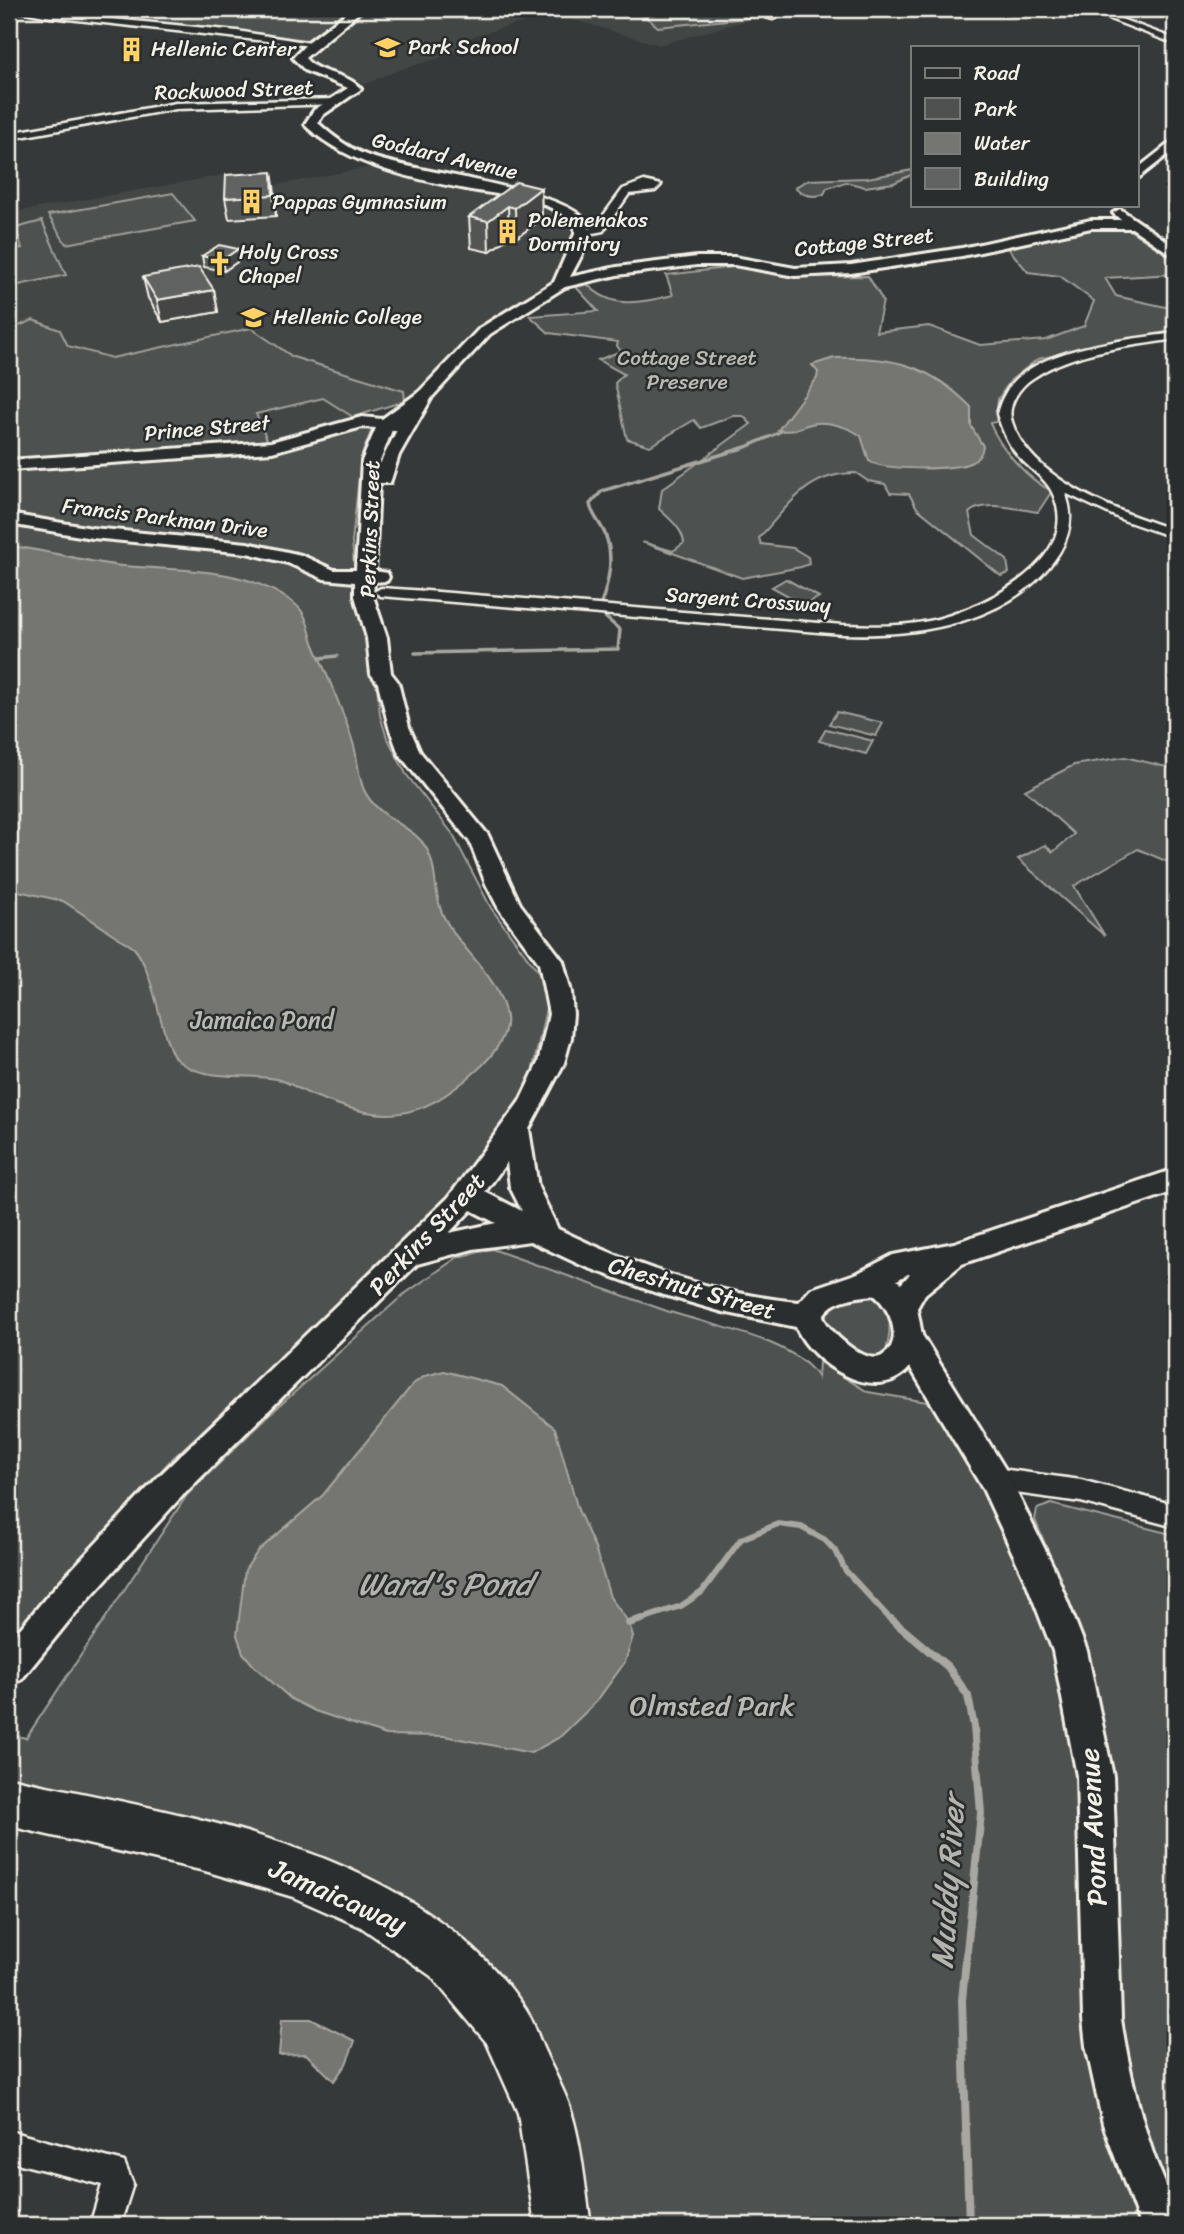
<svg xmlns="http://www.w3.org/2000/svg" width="1184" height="2234" font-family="Sriracha,sans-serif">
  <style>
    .built { fill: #434645 }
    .green { fill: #4e514f; stroke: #a1a19c; stroke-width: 2 }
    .water { fill: #757572; stroke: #a8a7a1; stroke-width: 2 }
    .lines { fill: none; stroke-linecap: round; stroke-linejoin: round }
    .stream-far3 { stroke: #a8a7a1; stroke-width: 2.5 }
    .stream-far2 { stroke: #a8a7a1; stroke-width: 3.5 }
    .stream-far1 { stroke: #a8a7a1; stroke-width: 6 }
    .stream { stroke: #a8a7a1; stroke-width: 8 }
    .street-casing { stroke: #f4f1e8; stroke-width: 5 }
    .secondary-casing { stroke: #f4f1e8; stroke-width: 6 }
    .highway-casing { stroke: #f4f1e8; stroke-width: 5 }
    .street { fill: #2a2d2e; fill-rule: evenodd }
    .secondary { fill: #2a2d2e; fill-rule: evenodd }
    .highway { fill: #2a2d2e; fill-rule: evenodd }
    .wall { fill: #535554; stroke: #f4f1e8; stroke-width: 2 }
    .shaded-wall { fill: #444545; stroke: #f4f1e8; stroke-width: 2 }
    .building { fill: #616362; stroke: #f4f1e8; stroke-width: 2 }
    .labels { text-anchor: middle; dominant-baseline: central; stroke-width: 5; stroke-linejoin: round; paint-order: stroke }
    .far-poi-label { font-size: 21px; fill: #f4f1e8; stroke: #2a2d2e; text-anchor: start }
    .far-street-label { font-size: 21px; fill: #f4f1e8; stroke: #2a2d2e }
    .far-park-label { font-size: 21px; fill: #bab9b2; stroke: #2a2d2e }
    .park-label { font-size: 24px; fill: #bab9b2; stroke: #2a2d2e }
    .street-label { font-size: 24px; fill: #f4f1e8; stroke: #2a2d2e }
    .near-park-label { font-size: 28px; fill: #bab9b2; stroke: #2a2d2e }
    .near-street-label { font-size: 28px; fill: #f4f1e8; stroke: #2a2d2e }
    .near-water-label { font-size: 32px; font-style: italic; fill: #b4b3ad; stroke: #2a2d2e }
  </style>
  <rect width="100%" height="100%" fill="#363939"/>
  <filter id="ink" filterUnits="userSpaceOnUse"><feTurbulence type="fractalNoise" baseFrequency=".0143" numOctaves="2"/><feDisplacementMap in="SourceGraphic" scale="14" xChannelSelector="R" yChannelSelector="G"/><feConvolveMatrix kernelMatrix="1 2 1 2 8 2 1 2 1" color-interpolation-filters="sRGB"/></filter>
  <g filter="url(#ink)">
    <!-- built -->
    <g class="built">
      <polygon points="363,9 753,9 762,16 659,45 554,14 477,35 466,40 466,44 455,53 396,71 365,84 312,66 306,60 307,55"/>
      <polygon points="375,166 474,190 536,201 563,212 575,225 575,238 561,271 550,283 480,329 425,389 405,401 269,444 9,461 9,265 19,264 9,237 9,213 235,173 256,189"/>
    </g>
    <!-- green -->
    <g class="green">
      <polygon points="28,9 350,9 307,40 211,27 71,16"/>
      <polygon points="678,9 736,9 747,18 658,27 641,13"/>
      <path d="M913 170V174L894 183 865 187 846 182 827 188 824 194C813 198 803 196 795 187L808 180 867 178Z"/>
      <polygon points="173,193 195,221 66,244 48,215"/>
      <polygon points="42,221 66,275 9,287 9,249 22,248 16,228"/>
      <path d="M1099 228 1128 229 1175 260V274L1105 278 1116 296 1175 309V330L1038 359 1011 380 998 399 996 422 990 423C999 447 1029 481 1052 491L1038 512C1020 510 983 499 969 513L974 535 1007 560 1009 573 1001 576 917 508 909 494 890 493 885 484 868 481 856 473C806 473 789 506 759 538L761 544 793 548 808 557 809 564 801 567 742 578 642 542 673 551 684 543C683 529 669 518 659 509L662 489 751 424 743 416H733L701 428 694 420 650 446 627 439 615 383 624 374 598 360 621 351 617 346 618 342 549 333 530 316 598 311 576 287 587 284C612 310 639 303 673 295L666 275 742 266 790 277 868 276 883 301 876 332 929 326 980 345 1046 340 1084 326 1094 301 1060 276 1028 272 1008 248Z"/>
      <polygon points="33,320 60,330 68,346 112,358 251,328 293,357 404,391 405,401 353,417 323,398 256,414 269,444 9,461 9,330"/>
      <polygon points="353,426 373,426 361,458 352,542 357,596 373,645 380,715 386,735 406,774 452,833 491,908 541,976 547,1004 532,1073 498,1138 430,1219 170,1461 60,1581 9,1642 9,470 233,457 269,453"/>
      <polygon points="786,579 819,597 805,605 772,587"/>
      <polygon points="837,712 883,723 876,736 829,724"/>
      <polygon points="826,729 873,741 866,754 819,741"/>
      <polygon points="1125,757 1175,769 1175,865 1138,849 1074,886 1105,936 1018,859 1045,845 1053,852 1074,834 1025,790 1074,765"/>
      <path d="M492 1249C549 1269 606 1290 664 1310 703 1324 797 1339 818 1378L819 1362 868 1392 927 1402 946 1417 1007 1532 1062 1649 1132 2192 1147 2225H588C577 2105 535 1987 433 1915 417 1904 398 1897 381 1888L9 1777V1734L26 1738 187 1495 268 1416 403 1295 458 1257Z"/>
      <path d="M867 1292C893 1299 892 1329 886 1351L872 1360 839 1343 821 1316 826 1307Z"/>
      <polygon points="1051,1504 1175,1535 1175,2225 1159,2203 1122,2063 1111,1774 1095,1680 1079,1625 1035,1520 1037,1509"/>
    </g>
    <!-- water -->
    <g class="water">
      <path d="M834 358C892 356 930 365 971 407V426L983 446C982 454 978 460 970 463 953 470 884 471 869 461L861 436C849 427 826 420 811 424 798 427 793 433 778 430L817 378 818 372 812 365Z"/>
      <path d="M9 546C47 550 85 562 123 566 181 571 241 566 291 601 309 613 307 627 314 645 328 678 344 711 354 746 358 760 358 777 364 790 378 819 412 825 425 846 438 866 433 892 442 913 458 949 500 975 506 1017 509 1036 490 1059 476 1071 417 1124 382 1123 312 1095 300 1090 289 1082 277 1079 245 1073 203 1082 177 1060 162 1048 156 973 134 948L63 901 9 889Z"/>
      <polygon points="444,1371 502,1386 555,1428 578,1510 595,1548 610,1597 629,1623 633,1636 625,1662 596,1702 560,1737 531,1753 445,1736 386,1735 315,1711 291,1699 254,1666 243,1653 237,1635 245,1570 258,1551 323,1495 413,1384 425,1376"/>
      <polygon points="282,2019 311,2019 355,2041 346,2064 334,2081 306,2054 279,2055"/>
    </g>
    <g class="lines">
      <!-- stream-far3 -->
      <polyline class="stream-far3" points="765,439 782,431"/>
      <!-- stream-far2 -->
      <g class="stream-far2">
        <path d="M600 607C608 584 615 558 605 534 601 523 592 516 590 504L602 491 746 447 769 437"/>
        <polyline points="415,653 618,649 620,630 605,617"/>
        <polyline points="320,658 337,656"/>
      </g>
      <!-- stream-far1 -->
      <polyline class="stream-far1" points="636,1621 681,1606 702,1592 741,1539 778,1524 801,1527 825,1540 837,1553 845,1570 892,1621"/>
      <!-- stream -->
      <g class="stream">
        <polyline points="891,1619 948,1667 968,1696 974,1727 981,1813 962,2000 969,2225"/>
        <polyline points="629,1623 642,1619"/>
      </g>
      <defs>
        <g id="street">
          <polygon points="9,9 237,31 316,44 312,46 50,17"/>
          <polygon points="786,9 797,9 773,19 766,17"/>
          <polygon points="1084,9 1094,9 1175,39 1175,44"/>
          <polygon points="337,99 340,104 176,109 9,139 9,133 176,103"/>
          <polygon points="644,181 661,185 655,191 629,194 603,231 578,236 578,232 595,227 623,189"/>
          <path d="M1175 333V339C1128 347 1074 350 1033 378 1019 387 1006 406 1012 422 1031 481 1121 513 1175 530V538L1123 520 1065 493C1074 514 1071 533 1059 553 1014 623 919 637 843 634L381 596 374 592 381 588 426 591 843 625C872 626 901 627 929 621 975 611 1072 567 1057 506 1051 481 1039 477 1022 460 1009 447 1003 432 997 414 999 407 1001 400 1005 394 1030 347 1128 340 1175 333Z"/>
          <polygon points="994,1468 1081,1480 1175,1505 1175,1527 1081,1502 994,1490 986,1486 983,1479 986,1472"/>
          <polygon points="9,2131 124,2162 133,2184 120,2225 90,2225 102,2185 9,2161"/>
        </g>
        <g id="secondary">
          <path d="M352 9H363L305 58C319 76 346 71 361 89L323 115 318 123C332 136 348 148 366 155 410 172 569 189 587 223 595 236 576 265 570 277L617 267 697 257H734L795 268 851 265 962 248 1091 220H1121L1113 213 1120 209 1175 247V257L1132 228H1091L962 256 851 273 795 276 734 265H697L617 275 565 287 490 334 432 397 399 455 390 483H379L375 571 387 573 389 577 387 581 374 582 373 596 387 638 391 673 398 682 409 727 420 752 488 835 520 904 563 961 571 992 573 1014 571 1038 564 1063 529 1129 538 1187 558 1229C632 1265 717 1295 799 1302L811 1289 858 1273 893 1255 954 1243 1175 1169V1191L962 1264 925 1294 917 1308 922 1335 1005 1469 1054 1568 1087 1651 1113 1776 1121 2019C1128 2063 1137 2105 1151 2147 1159 2173 1175 2198 1175 2225H1140L1103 2124 1086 2046 1083 2019 1077 1776 1053 1651 1027 1584 983 1489 910 1367C878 1407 811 1364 796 1327L723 1312 654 1292 581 1265 530 1241 473 1249 417 1264 180 1498 72 1617 21 1680 9 1685V1642L48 1595 158 1477 448 1198 520 1101 538 1063 549 1014 539 963 499 909 486 884 470 842 399 754 389 727 378 683 371 674 367 638 355 596V582L324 579 288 563 247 553 92 538 9 524V514L92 528 247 543 301 555 334 570H356L362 461 376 428 362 427 272 452 9 470V460L271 442 362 417 382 419 419 392 480 328 554 282 575 234V226C551 197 505 196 471 190 414 179 350 166 307 127L305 124 314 110 348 88 306 71 293 58 308 42ZM392 430H397L379 466 380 461ZM507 1162 510 1187 522 1211 485 1192ZM471 1210 496 1223 449 1233ZM910 1274 901 1284 897 1280 908 1274ZM874 1295C890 1307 905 1342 882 1356 866 1366 827 1331 823 1316 832 1299 856 1297 874 1295Z"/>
          <polygon points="1175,139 1175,149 1137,179 1137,169"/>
        </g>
        <path id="highway" d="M9 1778C185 1816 412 1846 523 2005 532 2017 537 2034 543 2048 552 2069 564 2089 571 2111 582 2146 585 2188 591 2225H535L518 2113 487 2043 431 1976 361 1927 293 1897 205 1871 9 1826Z"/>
      </defs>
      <!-- street casing -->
      <use href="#street" class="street-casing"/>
      <!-- secondary casing -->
      <use href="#secondary" class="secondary-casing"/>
      <!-- highway casing -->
      <use href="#highway" class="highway-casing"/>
      <!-- street -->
      <use href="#street" class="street"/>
      <!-- secondary -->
      <use href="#secondary" class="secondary"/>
      <!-- highway -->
      <use href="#highway" class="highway"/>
    </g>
    <!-- wall -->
    <g class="wall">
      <polygon points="541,188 542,219 516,238 509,237 489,252 471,248 469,217"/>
      <polygon points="275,193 276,216 229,219 225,198"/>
      <polygon points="202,256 240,260 224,271 204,267"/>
      <polygon points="143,277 214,290 218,312 162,322 148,298"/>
    </g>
    <!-- shaded-wall -->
    <g class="shaded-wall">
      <polygon points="272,172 275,193 276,216 273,195"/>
      <polygon points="541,188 542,219 516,238 515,208"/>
      <polygon points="508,206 509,237 489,252 488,221"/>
      <polygon points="238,249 240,260 224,271 222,260"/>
      <polygon points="214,290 218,312 162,322 157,300"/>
    </g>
    <!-- building -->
    <g class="building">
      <polygon points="272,172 273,195 225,198 226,175"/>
      <polygon points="516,182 541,188 515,208 508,206 488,221 469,217"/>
      <polygon points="219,245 238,249 222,260 202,256"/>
      <polygon points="199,267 214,290 157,300 143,277"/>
    </g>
  </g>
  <!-- icons -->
  <defs>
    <symbol id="school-bare" viewBox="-9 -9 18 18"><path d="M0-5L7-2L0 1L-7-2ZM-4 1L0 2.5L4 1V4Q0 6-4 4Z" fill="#ffd166" stroke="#2a2d2e" stroke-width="2.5" paint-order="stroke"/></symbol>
    <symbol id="building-bare" viewBox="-9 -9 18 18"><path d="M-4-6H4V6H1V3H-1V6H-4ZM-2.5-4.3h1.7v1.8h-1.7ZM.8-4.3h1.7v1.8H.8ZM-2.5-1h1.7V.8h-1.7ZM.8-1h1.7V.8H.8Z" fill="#ffd166" stroke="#2a2d2e" stroke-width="2.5" paint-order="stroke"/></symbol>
    <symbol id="church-bare" viewBox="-9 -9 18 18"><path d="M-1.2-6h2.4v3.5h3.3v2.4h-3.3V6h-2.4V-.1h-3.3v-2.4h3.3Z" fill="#ffd166" stroke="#2a2d2e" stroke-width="2.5" paint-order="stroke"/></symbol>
    <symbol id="university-bare" viewBox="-9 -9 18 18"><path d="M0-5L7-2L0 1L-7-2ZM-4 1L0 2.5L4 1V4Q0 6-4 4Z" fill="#ffd166" stroke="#2a2d2e" stroke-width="2.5" paint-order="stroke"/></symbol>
  </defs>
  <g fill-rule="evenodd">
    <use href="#school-bare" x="370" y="30" width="35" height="35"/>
    <use href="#building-bare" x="114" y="32" width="35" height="35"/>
    <use href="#building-bare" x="234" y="184" width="35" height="35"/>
    <use href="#building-bare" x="490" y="214" width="35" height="35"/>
    <use href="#church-bare" x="202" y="246" width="35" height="35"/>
    <use href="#university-bare" x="236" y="300" width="35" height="35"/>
  </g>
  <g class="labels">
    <!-- far-poi labels -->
    <g class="far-poi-label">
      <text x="408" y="47">Park School</text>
      <text x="151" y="49">Hellenic Center</text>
      <text x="272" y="202">Pappas Gymnasium</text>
      <text x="528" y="220">Polemenakos<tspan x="528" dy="24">Dormitory</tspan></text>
      <text x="239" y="252">Holy Cross<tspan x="239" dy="24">Chapel</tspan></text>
      <text x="273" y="317">Hellenic College</text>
    </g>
    <!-- far-street labels -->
    <g class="far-street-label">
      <text transform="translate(234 90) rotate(-2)">Rockwood Street</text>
      <text transform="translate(445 156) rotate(13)">Goddard Avenue</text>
      <text transform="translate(864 242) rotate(-6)">Cottage Street</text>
      <text transform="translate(207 428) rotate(-5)">Prince Street</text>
      <text transform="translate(165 518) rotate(7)">Francis Parkman Drive</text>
      <text transform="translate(370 529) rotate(-88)">Perkins Street</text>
      <text transform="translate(748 600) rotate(4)">Sargent Crossway</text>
    </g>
    <!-- far-park labels -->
    <g class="far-park-label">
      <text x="687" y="358">Cottage Street<tspan x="687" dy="24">Preserve</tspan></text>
    </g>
    <!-- park labels -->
    <g class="park-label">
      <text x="262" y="1020">Jamaica Pond</text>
    </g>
    <!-- street labels -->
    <g class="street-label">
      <text transform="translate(427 1234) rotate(-47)">Perkins Street</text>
      <text transform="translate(692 1288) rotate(16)">Chestnut Street</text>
    </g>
    <!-- near-park labels -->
    <g class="near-park-label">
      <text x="712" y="1705">Olmsted Park</text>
    </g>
    <!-- near-street labels -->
    <g class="near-street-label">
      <text transform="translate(1093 1827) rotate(-93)">Pond Avenue</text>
      <text transform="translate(338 1896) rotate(24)">Jamaicaway</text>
    </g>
    <!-- near-water labels -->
    <g class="near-water-label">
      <text x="445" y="1584">Ward's Pond</text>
      <text transform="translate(948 1882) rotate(-86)">Muddy River</text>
    </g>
  </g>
  <!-- margin -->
  <rect width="1184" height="2234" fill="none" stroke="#2a2d2e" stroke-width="35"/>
  <rect x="18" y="18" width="1149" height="2199" fill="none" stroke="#f4f1e8" stroke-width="2.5" filter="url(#ink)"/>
  <!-- legend -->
  <rect x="911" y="46" width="228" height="161" fill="#2a2d2e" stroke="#7b7b78" stroke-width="2"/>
  <rect x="925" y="68" width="35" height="10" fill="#2a2d2e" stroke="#7b7b78" stroke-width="2"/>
  <text x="974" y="80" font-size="21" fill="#f4f1e8">Road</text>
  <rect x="925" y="98" width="35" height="21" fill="#4e514f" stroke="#7b7b78" stroke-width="2"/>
  <text x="974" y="116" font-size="21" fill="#f4f1e8">Park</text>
  <rect x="925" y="133" width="35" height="21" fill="#757572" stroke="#7b7b78" stroke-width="2"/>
  <text x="974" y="150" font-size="21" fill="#f4f1e8">Water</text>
  <rect x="925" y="168" width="35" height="21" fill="#616362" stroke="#7b7b78" stroke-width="2"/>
  <text x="974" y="186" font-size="21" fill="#f4f1e8">Building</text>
</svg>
